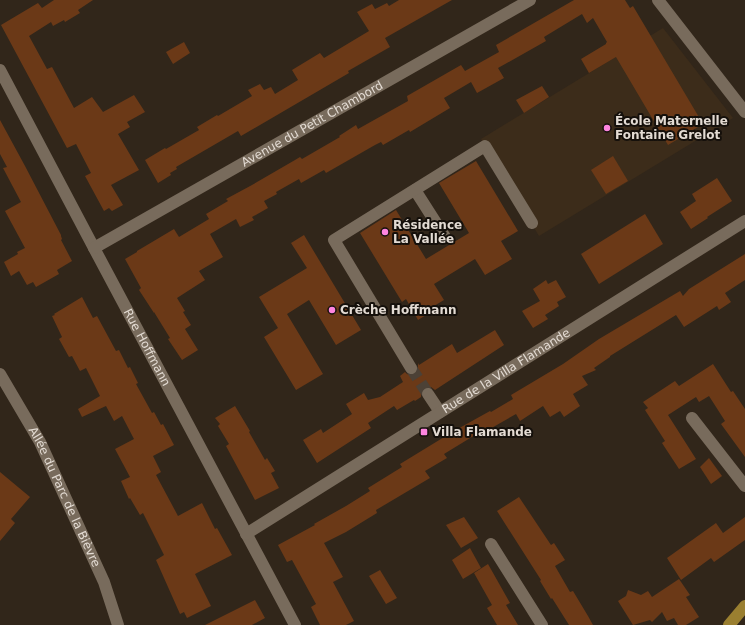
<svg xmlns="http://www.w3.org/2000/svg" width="745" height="625" font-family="'DejaVu Sans',sans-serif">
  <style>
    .built { fill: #3c2c1a }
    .building { fill: #6b3917 }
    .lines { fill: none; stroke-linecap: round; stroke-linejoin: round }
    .minor-tunnel { stroke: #4c4136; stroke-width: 12; stroke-dasharray: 12 6; stroke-linecap: butt }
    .minor { stroke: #786b5c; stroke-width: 12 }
    .major { stroke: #9a7f30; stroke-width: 12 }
    .poi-dot { fill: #fe85df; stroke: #15100b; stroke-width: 1.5 }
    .labels { text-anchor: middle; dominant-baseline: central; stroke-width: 4; stroke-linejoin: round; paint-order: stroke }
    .poi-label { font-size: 12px; font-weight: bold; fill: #e3dbd3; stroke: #15100b; text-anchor: start }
    .street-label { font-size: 12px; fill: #e3dbd3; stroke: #15100b }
  </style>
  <rect width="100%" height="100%" fill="#31261a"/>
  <!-- built -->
  <polygon class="built" points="663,28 733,118 539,236 481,139"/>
  <!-- building -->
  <g class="building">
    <polygon points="54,0 93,0 78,10 80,13 65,22 64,20 53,26 51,22 29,36 47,69 52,67 74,108 92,97 103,112 134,95 145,112 127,122 130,127 118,134 139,170 111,185 123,205 112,211 109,208 104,211 85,176 91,173 76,144 67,148 1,25 38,3 42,8"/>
    <polygon points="399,0 452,0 385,38 390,47 348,71 349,73 241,136 238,131 176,167 177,169 170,173 171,175 158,183 145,160 165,148 166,149 199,130 197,127 217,115 218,116 252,96 248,90 260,84 264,90 271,87 275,94 298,80 292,70 320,53 324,58 369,31 357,12 372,4 375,9 387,3 389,6"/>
    <polygon points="574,0 625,0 630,8 633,6 703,124 668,145 616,57 589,73 581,59 606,44 606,43 607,42 593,18 587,23 582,14 544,37 546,41 498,68 504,78 477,93 471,82 444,98 450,108 410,132 409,130 383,145 381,142 375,145 326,173 324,170 301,183 299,179 276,192 277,194 264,201 268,208 252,217 254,220 240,227 236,219 210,234 223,257 199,271 205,280 177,298 185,311 183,312 191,325 185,329 198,350 182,360 168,339 170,338 154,312 154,313 139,290 141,288 125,259 137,252 137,251 174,229 179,237 209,219 206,214 228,201 226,199 252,185 295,160 300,157 302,159 340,137 339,136 356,125 358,129 408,101 407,96 461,65 465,71 499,52 496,45"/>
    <polygon points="184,42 190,53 173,64 166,52"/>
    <polygon points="542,86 549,97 524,113 516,100"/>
    <polygon points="0,120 25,166 61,235 61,236 62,239 61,240 72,261 57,270 59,274 36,287 33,282 27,285 19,271 11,276 4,262 18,254 17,252 25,248 5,211 21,202 3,168 7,167 0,154"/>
    <polygon points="613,156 628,181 606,194 591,170"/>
    <polygon points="476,161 518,231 501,241 512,259 485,275 475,259 434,284 444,300 429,309 431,312 418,320 406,299 402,302 360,233 396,210 426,259 469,233 439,183"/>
    <polygon points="717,178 732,201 707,217 708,218 691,229 680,212 696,201 692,194"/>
    <polygon points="645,214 663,244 599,284 581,254"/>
    <polygon points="304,235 361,330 336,345 309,300 287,314 323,374 296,390 264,337 278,328 259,297 307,268 291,243"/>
    <polygon points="745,254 745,280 725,293 731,302 719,310 717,306 684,327 676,315 610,356 610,357 594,368 596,370 582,376 588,385 573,394 580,406 564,417 560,411 550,417 543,406 520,421 516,414 481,434 480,432 444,454 447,458 425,471 430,478 376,510 377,513 346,532 324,543 343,577 333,582 354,621 346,625 320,625 311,607 316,604 292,560 287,562 278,545 315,525 314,524 346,506 370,491 368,488 402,467 400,464 454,431 490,411 491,412 513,399 511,395 563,364 599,339 680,291 683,296 689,289"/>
    <polygon points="546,280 548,284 556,280 566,297 557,302 559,306 556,308 545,315 548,319 533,328 522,311 540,301 533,289"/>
    <polygon points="82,297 93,318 97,316 116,351 119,350 128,368 130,367 138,383 136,384 152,413 154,412 161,425 163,424 174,445 153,456 161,472 156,475 178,516 202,503 215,529 217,528 232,555 195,574 211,606 187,618 184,612 180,614 156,560 164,555 143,513 140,515 130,498 129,499 121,481 130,477 115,449 134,439 122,416 114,421 106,406 82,417 78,409 100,396 86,368 80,371 72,356 69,357 59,339 62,337 52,316 55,315 54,314"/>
    <polygon points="495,330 504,345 435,390 431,387 427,387 424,388 421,391 421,397 415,401 414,400 397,410 394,406 368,423 371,428 317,463 303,440 321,429 323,433 352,414 346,404 364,393 368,400 380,397 403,382 400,376 405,372 407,374 411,375 415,374 417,372 418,368 418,363 419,365 452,344 457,353"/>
    <polygon points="713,364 731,392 733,391 745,409 745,457 721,424 725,421 709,396 699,402 696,397 668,415 696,459 679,469 662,443 665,441 645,410 648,408 643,402 675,381 679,386"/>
    <polygon points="235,406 250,431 249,432 265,460 267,458 275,471 271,473 279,488 255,500 226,446 229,444 218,426 220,424 215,418"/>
    <polygon points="709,458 722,476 711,484 700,467"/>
    <polygon points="0,472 30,497 11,519 15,523 0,541"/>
    <polygon points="519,497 551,545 554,543 565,560 555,566 570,592 573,591 588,616 593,625 569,625 552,598 551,599 540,581 541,580 497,511"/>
    <polygon points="464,517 478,538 461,548 446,525"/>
    <polygon points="745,517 745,540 714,562 711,558 681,580 667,558 716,523 723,533"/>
    <polygon points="470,548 481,568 463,579 452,560"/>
    <polygon points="488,564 510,603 506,605 518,625 497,625 487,608 492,605 474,573"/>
    <polygon points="380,570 397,598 386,604 369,576"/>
    <polygon points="679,579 690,595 686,597 699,617 686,625 678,625 674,618 667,621 662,612 652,622 650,620 633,625 618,601 626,596 628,590 641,595 648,591 652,597"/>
    <polygon points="255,600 265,618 252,625 205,625"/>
  </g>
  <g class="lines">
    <!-- minor-tunnel -->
    <polyline class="minor-tunnel" points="411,368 428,394"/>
    <!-- minor -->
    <g class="minor">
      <polyline points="658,0 745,112"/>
      <path id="s1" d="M0 70 94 248 295 625"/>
      <polyline points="415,190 445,237"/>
      <path id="s2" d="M94 248 530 0"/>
      <polyline points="411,368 334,240 485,146 532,223"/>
      <path id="s3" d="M0 374 40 442 104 582 118 625"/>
      <polyline points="428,394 440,412"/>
      <polyline points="692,418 745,486"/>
      <path id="s4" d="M246 534 745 221"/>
      <polyline points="491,544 542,625"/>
    </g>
    <!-- major -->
    <polyline class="major" points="729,625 745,606"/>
  </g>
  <!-- markers -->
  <g class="poi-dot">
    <circle cx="607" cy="128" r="4"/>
    <circle cx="385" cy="232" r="4"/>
    <circle cx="332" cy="310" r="4"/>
    <rect x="420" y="428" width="8" height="8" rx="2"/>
  </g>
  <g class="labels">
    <!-- poi labels -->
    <g class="poi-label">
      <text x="615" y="121">École Maternelle<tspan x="615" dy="14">Fontaine Grelot</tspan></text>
      <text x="393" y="225">Résidence<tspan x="393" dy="14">La Vallée</tspan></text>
      <text x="340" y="310">Crèche Hoffmann</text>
      <text x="432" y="432">Villa Flamande</text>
    </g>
    <!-- street labels -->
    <g class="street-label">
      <text stroke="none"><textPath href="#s2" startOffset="251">Avenue du Petit Chambord</textPath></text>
      <text stroke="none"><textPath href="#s1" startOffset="314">Rue Hoffmann</textPath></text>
      <text stroke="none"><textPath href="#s4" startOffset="307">Rue de la Villa Flamande</textPath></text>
      <text stroke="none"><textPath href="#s3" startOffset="139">Allée du Parc de la Bièvre</textPath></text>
    </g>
  </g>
</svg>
